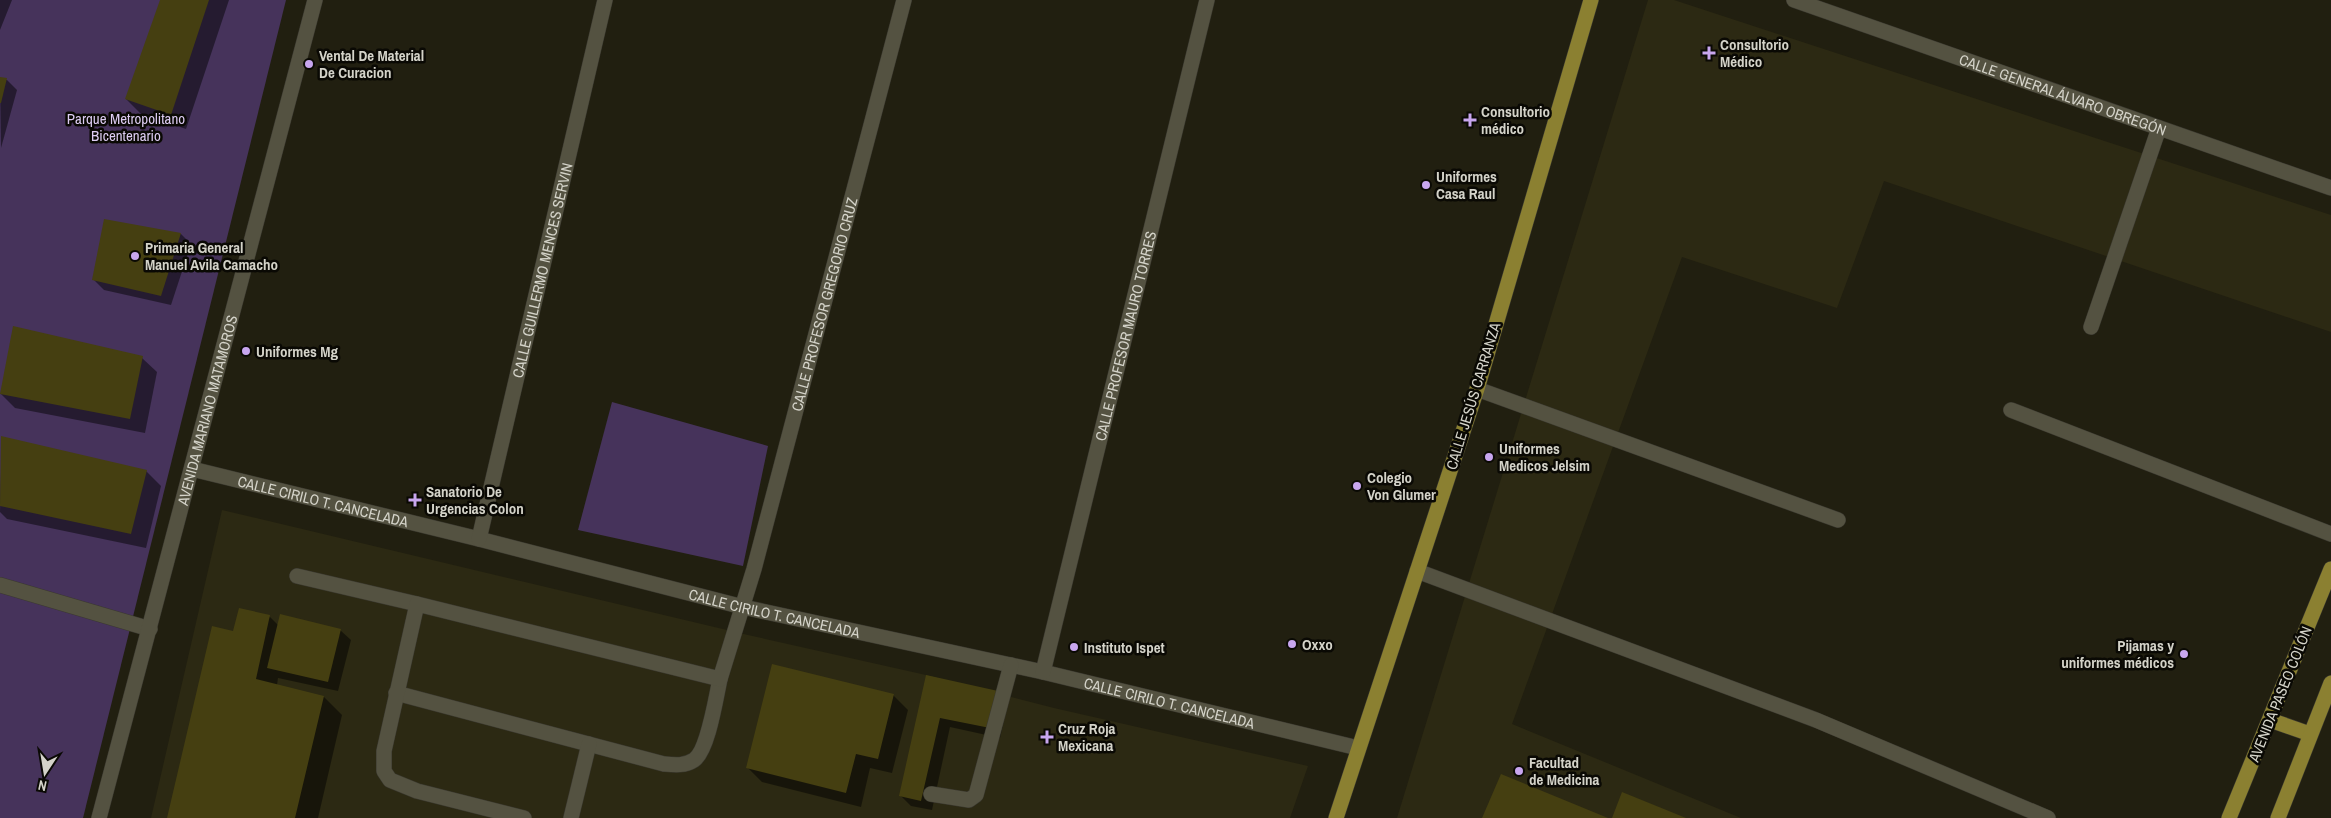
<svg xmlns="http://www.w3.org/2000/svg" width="2331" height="818" font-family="'Archivo Narrow',sans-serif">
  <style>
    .built { fill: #2c2913 }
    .green { fill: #46335b }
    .shadow { fill: #0007 }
    .building { fill: #453f11 }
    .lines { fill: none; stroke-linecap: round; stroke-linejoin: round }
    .minor-casing { stroke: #3b3930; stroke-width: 16 }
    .major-casing { stroke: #3b3930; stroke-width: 16 }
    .minor { stroke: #545241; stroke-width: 15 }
    .major { stroke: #8b8031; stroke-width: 15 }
    .poi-dot { fill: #c8a6ef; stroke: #0a0904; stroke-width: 2 }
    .labels { text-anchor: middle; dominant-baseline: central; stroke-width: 5; stroke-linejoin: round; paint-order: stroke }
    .poi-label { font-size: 15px; font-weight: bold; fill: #d4d3c9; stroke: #0a0904; text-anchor: start }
    .street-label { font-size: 15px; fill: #d4d3c9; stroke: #0a0904 }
    .park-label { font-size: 15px; fill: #ddccf2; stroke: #0a0904 }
  </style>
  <rect width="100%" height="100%" fill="#211f10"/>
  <!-- built -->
  <g class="built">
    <polygon points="1648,0 1674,0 2331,215 2331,332 1884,181 1837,308 1682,257 1512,724 1741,818 1397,818"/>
    <polygon points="222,510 748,635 926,675 1054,708 1308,766 1290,818 151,818"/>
  </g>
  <!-- green -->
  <g class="green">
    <polygon points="0,0 286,0 83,818 0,818"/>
    <polygon points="612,402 768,446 743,566 578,530"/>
  </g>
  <!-- shadow -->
  <g class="shadow">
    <polygon points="0,0 12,0 0,30"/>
    <polygon points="162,0 229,0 186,129 141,114 126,99"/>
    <polygon points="0,78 7,80 17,90 1,148"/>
    <polygon points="105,221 181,234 191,244 171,305 104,290 94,280"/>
    <polygon points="142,358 157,372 145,433 15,408 0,393"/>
    <polygon points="2,437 146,471 161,486 146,548 7,519 0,512"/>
    <polygon points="270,617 278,625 340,630 351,640 338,691 278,678 277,685 324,697 342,715 318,818 168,818 234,633"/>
    <polygon points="927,676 1008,702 1000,738 950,727 932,810 911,806 901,796"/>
    <polygon points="893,695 908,710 892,773 870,768 861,807 762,782 747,767"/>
  </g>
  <!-- building -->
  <g class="building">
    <polygon points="160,0 209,0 171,115 125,99"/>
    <polygon points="0,77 7,78 1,103 0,103"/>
    <polygon points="104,219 181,233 161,296 92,280"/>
    <polygon points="13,326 143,356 130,419 0,394"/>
    <polygon points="1,436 147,470 131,534 0,506"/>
    <polygon points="239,608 270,615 256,679 324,696 295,818 167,818 212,626 233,631"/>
    <polygon points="280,614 341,629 328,682 267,668"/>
    <polygon points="772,664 894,694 878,759 856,754 846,793 746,768"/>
    <polygon points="926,675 998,691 990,728 940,718 921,801 899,796"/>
    <polygon points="1501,774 1608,818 1482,818"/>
    <polygon points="1622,792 1686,818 1612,818"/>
  </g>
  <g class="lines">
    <defs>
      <g id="minor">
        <path id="s1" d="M1794 0 2331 188"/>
        <polyline points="2091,327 2159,128"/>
        <polyline points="1477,389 1838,520"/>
        <polyline points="2011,410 2331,534"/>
        <path id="s2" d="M192 469 479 539 743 607 1043 672 1358 748"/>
        <path id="s3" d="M479 539 605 0"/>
        <polyline points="1417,571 1816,720 2048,818"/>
        <polyline points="297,576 417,604"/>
        <polyline points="0,585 150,629"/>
        <path id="s4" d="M1043 672 1207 0"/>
        <path d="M396 693 664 764C675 765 685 766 694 760 708 751 716 697 720 679"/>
        <polyline points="931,794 969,800 976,795 1011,665"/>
        <path id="s5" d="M99 818 315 0"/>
        <path id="s6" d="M524 818 417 791 390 780 384 771V751L417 604 720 679 754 569 904 0"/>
        <polyline points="571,818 589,744"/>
      </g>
      <g id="major">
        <polyline points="2270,720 2310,734"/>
        <polyline points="1336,818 1477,389 1591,0"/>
        <polyline points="2229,818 2331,569"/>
        <polyline points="2278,818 2331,683"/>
      </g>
    </defs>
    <!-- minor casing -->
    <use href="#minor" class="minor-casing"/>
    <!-- major casing -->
    <use href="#major" class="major-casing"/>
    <!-- minor -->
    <use href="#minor" class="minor"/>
    <!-- major -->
    <use href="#major" class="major"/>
  </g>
  <!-- markers -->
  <g class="poi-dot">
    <path d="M1706.5 45.5h5v5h5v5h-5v5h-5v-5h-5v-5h5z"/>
    <circle cx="309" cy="64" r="5"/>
    <path d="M1467.5 112.5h5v5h5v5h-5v5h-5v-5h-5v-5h5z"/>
    <circle cx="1426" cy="185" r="5"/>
    <circle cx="135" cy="256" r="5"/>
    <circle cx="246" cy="351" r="5"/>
    <circle cx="1489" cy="457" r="5"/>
    <circle cx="1357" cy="486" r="5"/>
    <path d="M412.5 492.5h5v5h5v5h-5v5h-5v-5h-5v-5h5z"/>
    <circle cx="1292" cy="644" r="5"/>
    <circle cx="1074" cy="647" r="5"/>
    <circle cx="2184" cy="654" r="5"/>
    <path d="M1044.5 729.5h5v5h5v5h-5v5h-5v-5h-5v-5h5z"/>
    <circle cx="1519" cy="771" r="5"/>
  </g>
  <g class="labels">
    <!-- poi labels -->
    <g class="poi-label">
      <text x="1720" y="44">Consultorio<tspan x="1720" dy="17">Médico</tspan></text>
      <text x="319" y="55">Vental De Material<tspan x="319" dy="17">De Curacion</tspan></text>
      <text x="1481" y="111">Consultorio<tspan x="1481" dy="17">médico</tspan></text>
      <text x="1436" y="176">Uniformes<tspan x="1436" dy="17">Casa Raul</tspan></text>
      <text x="145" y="247">Primaria General<tspan x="145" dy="17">Manuel Avila Camacho</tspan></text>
      <text x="256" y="351">Uniformes Mg</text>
      <text x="1499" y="448">Uniformes<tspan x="1499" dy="17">Medicos Jelsim</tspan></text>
      <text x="1367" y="477">Colegio<tspan x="1367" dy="17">Von Glumer</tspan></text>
      <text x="426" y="491">Sanatorio De<tspan x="426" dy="17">Urgencias Colon</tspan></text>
      <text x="1302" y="644">Oxxo</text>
      <text x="2174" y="645" text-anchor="end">Pijamas y<tspan x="2174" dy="17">uniformes médicos</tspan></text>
      <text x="1084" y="647">Instituto Ispet</text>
      <text x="1058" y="728">Cruz Roja<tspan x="1058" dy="17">Mexicana</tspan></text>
      <text x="1529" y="762">Facultad<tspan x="1529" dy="17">de Medicina</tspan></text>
    </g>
    <!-- street labels -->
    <g class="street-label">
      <text stroke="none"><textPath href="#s1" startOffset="285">CALLE GENERAL ÁLVARO OBREGÓN</textPath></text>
      <text stroke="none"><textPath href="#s3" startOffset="276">CALLE GUILLERMO MENCES SERVIN</textPath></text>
      <text stroke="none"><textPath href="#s6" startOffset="1022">CALLE PROFESOR GREGORIO CRUZ</textPath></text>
      <text stroke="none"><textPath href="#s4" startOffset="346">CALLE PROFESOR MAURO TORRES</textPath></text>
      <text transform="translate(1473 396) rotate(-73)">CALLE JESÚS CARRANZA</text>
      <text stroke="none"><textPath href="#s5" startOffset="422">AVENIDA MARIANO MATAMOROS</textPath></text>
      <text stroke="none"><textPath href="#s2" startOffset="135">CALLE CIRILO T. CANCELADA</textPath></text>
      <text stroke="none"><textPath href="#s2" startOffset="600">CALLE CIRILO T. CANCELADA</textPath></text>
      <text transform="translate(2280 694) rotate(-68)">AVENIDA PASEO COLÓN</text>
      <text stroke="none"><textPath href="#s2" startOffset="1005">CALLE CIRILO T. CANCELADA</textPath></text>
    </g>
    <!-- park labels -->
    <g class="park-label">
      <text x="126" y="118">Parque Metropolitano<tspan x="126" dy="17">Bicentenario</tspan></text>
    </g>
  </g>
  <!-- north arrow -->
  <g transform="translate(45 773) rotate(192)" stroke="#0a0904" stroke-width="4" paint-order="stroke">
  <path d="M0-4L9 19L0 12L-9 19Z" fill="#d4d3c9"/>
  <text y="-8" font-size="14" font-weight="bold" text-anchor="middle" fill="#d4d3c9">N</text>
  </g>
</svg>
